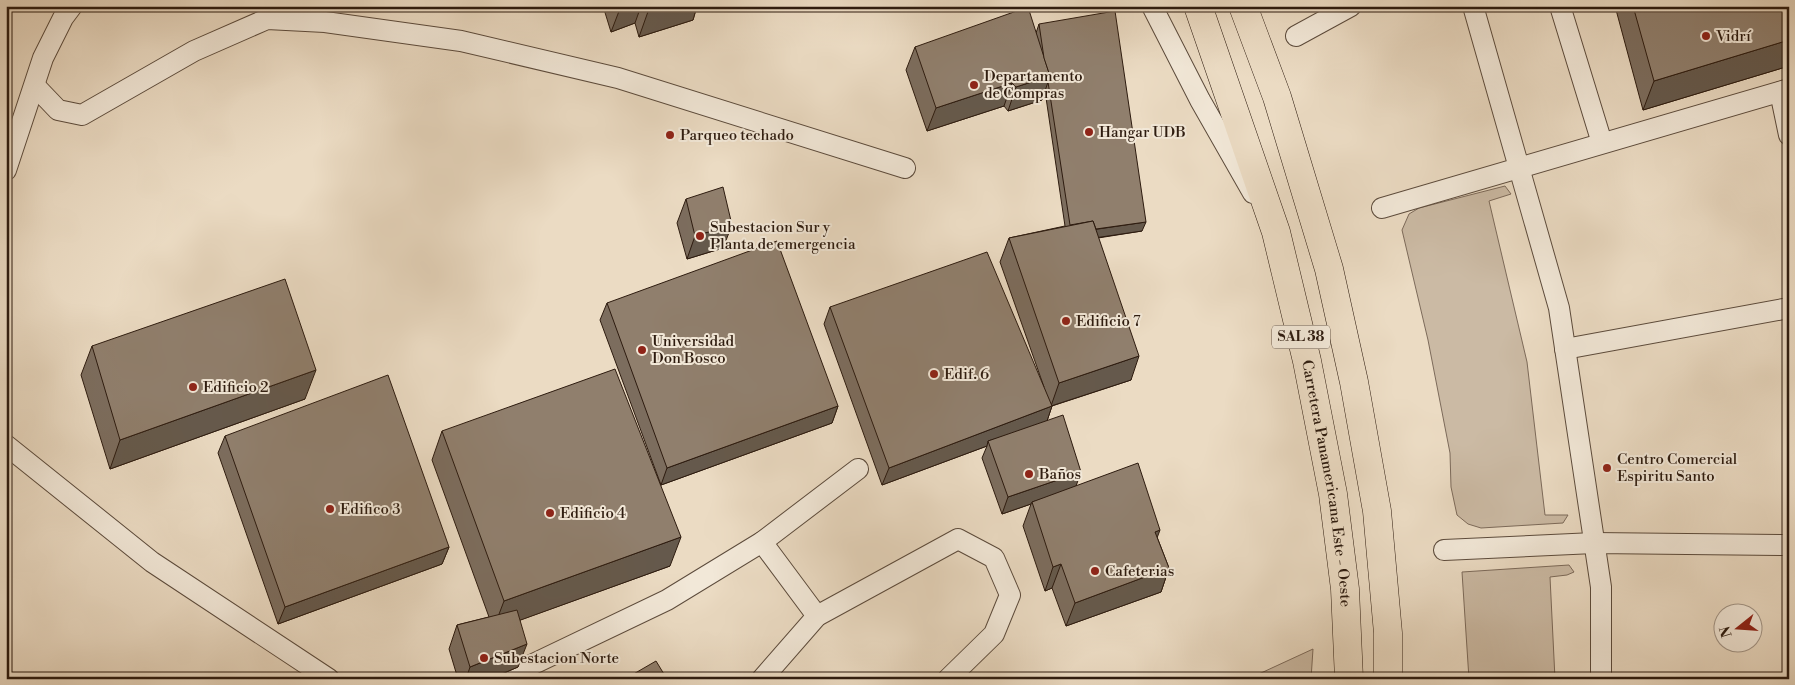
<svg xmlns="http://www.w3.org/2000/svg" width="1795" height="685" font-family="'Libre Bodoni',serif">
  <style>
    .green { fill: #cbbaa4; stroke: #7c6a5a }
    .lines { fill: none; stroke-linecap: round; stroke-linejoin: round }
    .lane-casing { stroke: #5c4b3c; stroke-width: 22 }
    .highway-casing { stroke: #2d1b0f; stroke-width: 29 }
    .lane { stroke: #f2e8d8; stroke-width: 20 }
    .highway { stroke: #ebdbc3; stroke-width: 28 }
    .wall { fill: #7c6d5e; stroke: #2d1b0f }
    .shaded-wall { fill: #65594c; stroke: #2d1b0f }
    .building { fill: #907f6d; stroke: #2d1b0f }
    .poi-dot { fill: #8f2418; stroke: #f2e8d8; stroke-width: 2 }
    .labels { text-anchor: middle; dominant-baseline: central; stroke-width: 4; stroke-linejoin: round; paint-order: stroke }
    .shield { fill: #f2e8d8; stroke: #68584b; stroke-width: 1 }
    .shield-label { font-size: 14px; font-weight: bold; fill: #2d1b0f }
    .poi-label { font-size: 15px; fill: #2d1b0f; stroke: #f2e8d8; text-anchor: start }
    .street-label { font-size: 15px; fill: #2d1b0f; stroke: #f2e8d8 }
  </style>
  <rect width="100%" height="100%" fill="#ebdbc3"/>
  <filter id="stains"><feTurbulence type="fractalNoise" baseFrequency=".004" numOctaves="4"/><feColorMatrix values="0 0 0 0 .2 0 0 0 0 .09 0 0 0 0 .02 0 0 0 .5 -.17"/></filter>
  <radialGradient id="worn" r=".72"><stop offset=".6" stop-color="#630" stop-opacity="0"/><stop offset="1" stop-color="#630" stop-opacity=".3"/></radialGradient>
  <!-- green -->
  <g class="green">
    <polygon points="1505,186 1511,194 1489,201 1527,362 1545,515 1568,515 1563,523 1481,528 1468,524 1457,515 1451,487 1450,453 1428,340 1402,230 1409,214 1419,208"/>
    <polygon points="1569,565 1574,572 1567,575 1550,577 1555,679 1469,679 1462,572"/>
    <polygon points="1313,649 1311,679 1248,679"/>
  </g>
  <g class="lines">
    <defs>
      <g id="lane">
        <polyline points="1152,6 1200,100 1253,193"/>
        <polyline points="1473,6 1559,308 1601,587 1601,679"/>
        <polyline points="1560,6 1602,143"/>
        <polyline points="1296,36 1351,6"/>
        <polyline points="35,86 58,110 82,115 194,51 267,19 325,22 461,41 618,78 905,168"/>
        <polyline points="1780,92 1789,135"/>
        <polyline points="6,170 43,58 63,18 72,6"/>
        <polyline points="1382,208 1789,89"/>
        <polyline points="1565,349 1789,308"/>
        <polyline points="6,445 152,562 329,679"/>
        <polyline points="762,542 817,616"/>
        <polyline points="1444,550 1594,543 1789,545"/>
        <polyline points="502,679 667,600 762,542 858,469"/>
        <polyline points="762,679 817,616 958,539 994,558 1010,595 994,634 948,679"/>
      </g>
      <g id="highway">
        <path id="s1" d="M1198 6 1276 232 1307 361 1333 494 1345 589 1349 679"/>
        <polyline points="1243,6 1277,97 1329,269 1354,382 1377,511 1388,633 1388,679"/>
      </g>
    </defs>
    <!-- lane casing -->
    <use href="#lane" class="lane-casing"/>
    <!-- highway casing -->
    <use href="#highway" class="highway-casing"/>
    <!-- lane -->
    <use href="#lane" class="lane"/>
    <!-- highway -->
    <use href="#highway" class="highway"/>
  </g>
  <!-- wall -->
  <g class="wall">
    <polygon points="603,6 697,6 693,20 639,37 635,23 611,32"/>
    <polygon points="1615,6 1789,6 1789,66 1643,110"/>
    <polygon points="1039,24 1142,231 1098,238 1131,380 1052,406 1047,421 1076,486 1157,537 1169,568 1161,592 1066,626 1052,588 1045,591 1023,526 1031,504 1002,514 982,458 987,446 882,485 824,324 830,307 1044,387 1000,262 1009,238 1065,226 1045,91 1042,100 1008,111 1004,106 927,131 906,70 915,47 1036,33"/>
    <polygon points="686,199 723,248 687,259 677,223"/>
    <polygon points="607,303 838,406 832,423 661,485 600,320"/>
    <polygon points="92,346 305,399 110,469 81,375"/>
    <polygon points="442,431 670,566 520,620 518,667 490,679 458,679 449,649 457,625 489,617 432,460"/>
    <polygon points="225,436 449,547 442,564 278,624 218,453"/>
  </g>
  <!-- shaded-wall -->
  <g class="shaded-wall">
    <polygon points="621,6 641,6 635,23 611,32"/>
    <polygon points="650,6 697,6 693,20 639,37"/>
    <polygon points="1789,40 1789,66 1643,110 1654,81"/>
    <polygon points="1050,76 1042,100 1008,111 1016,87"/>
    <polygon points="1012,83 1004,106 927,131 936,108"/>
    <polygon points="1146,222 1142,231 1067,242 1071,233"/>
    <polygon points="732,225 723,248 687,259 695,236"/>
    <polygon points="1139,356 1131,380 1051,406 1059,383"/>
    <polygon points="316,370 305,399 110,469 120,440"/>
    <polygon points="838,406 832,423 661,485 667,468"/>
    <polygon points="1052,406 1046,424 988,441 987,446 882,485 889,468"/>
    <polygon points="1081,472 1075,489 1032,502 1031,504 1002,514 1008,497"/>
    <polygon points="1160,530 1151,554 1155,532"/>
    <polygon points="681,537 670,566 493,630 504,601"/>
    <polygon points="449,547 442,564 278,624 285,607"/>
    <polygon points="1061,564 1052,588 1045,591 1053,567"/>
    <polygon points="1169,568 1161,592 1066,626 1075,603"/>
    <polygon points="527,644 518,667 490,679 466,679 470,667"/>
  </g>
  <!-- building -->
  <g class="building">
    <polygon points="1633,6 1789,6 1789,40 1654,81"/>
    <polygon points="1028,7 1050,76 1016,87 1012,83 936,108 915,47"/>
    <polygon points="1115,11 1146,222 1096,229 1093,221 1070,225 1048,82 1050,76 1044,58 1039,24"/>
    <polygon points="723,187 732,225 695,236 686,199"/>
    <polygon points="1093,221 1139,356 1059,383 1009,238"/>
    <polygon points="777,241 838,406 667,468 607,303"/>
    <polygon points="987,252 1052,406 889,468 830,307"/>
    <polygon points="285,279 316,370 120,440 92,346"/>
    <polygon points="615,369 681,537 504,601 442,431"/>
    <polygon points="388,375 449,547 285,607 225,436"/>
    <polygon points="1063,415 1081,472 1008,497 988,441"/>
    <polygon points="1138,463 1160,530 1155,532 1169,568 1075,603 1061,564 1053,567 1032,502"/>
    <polygon points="517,610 527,644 470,667 457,625"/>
    <polygon points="656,661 667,679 625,679"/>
  </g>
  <!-- markers -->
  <g class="poi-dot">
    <circle cx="1706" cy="36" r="5"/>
    <circle cx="974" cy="85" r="5"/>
    <circle cx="1089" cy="132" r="5"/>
    <circle cx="670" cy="135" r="5"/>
    <circle cx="700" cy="236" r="5"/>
    <circle cx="1066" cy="321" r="5"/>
    <circle cx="642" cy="350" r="5"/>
    <circle cx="934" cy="374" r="5"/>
    <circle cx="193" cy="387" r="5"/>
    <circle cx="1607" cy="468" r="5"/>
    <circle cx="1029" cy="474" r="5"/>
    <circle cx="330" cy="509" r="5"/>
    <circle cx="550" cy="513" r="5"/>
    <circle cx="1095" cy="571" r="5"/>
    <circle cx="484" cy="658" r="5"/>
  </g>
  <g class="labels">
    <!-- shield labels -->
    <rect class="shield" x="1272" y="325.5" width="58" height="23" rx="4"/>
    <g class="shield-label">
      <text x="1301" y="337">SAL 38</text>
    </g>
    <!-- poi labels -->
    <g class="poi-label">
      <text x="1716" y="36">Vidrí</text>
      <text x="984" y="76">Departamento<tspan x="984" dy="17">de Compras</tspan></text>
      <text x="1099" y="132">Hangar UDB</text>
      <text x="680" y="135">Parqueo techado</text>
      <text x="710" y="227">Subestacion Sur y<tspan x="710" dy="17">Planta de emergencia</tspan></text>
      <text x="1076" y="321">Edificio 7</text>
      <text x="652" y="341">Universidad<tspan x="652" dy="17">Don Bosco</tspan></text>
      <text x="944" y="374">Edif. 6</text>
      <text x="203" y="387">Edificio 2</text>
      <text x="1617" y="459">Centro Comercial<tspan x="1617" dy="17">Espiritu Santo</tspan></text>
      <text x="1039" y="474">Baños</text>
      <text x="340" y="509">Edifico 3</text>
      <text x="560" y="513">Edificio 4</text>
      <text x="1105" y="571">Cafeterias</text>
      <text x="494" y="658">Subestacion Norte</text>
    </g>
    <!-- street labels -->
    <g class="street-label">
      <text stroke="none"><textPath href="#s1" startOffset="496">Carretera Panamericana Este - Oeste</textPath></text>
    </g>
  </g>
  <!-- margin -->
  <rect width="1795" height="685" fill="none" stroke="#ebdbc3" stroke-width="25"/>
  <rect x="8" y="8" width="1780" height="670" fill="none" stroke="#2d1b0f" stroke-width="2.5"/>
  <rect x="12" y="12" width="1770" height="660" fill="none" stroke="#2d1b0f"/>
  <!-- north arrow -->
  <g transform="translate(1738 628) rotate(253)"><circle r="24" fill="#f2e8d8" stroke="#a39688"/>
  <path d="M0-4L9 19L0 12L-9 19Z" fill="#8f2418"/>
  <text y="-8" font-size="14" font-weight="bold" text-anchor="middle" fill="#2d1b0f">N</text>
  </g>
  <rect width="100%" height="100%" filter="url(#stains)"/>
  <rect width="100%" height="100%" fill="url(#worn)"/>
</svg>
